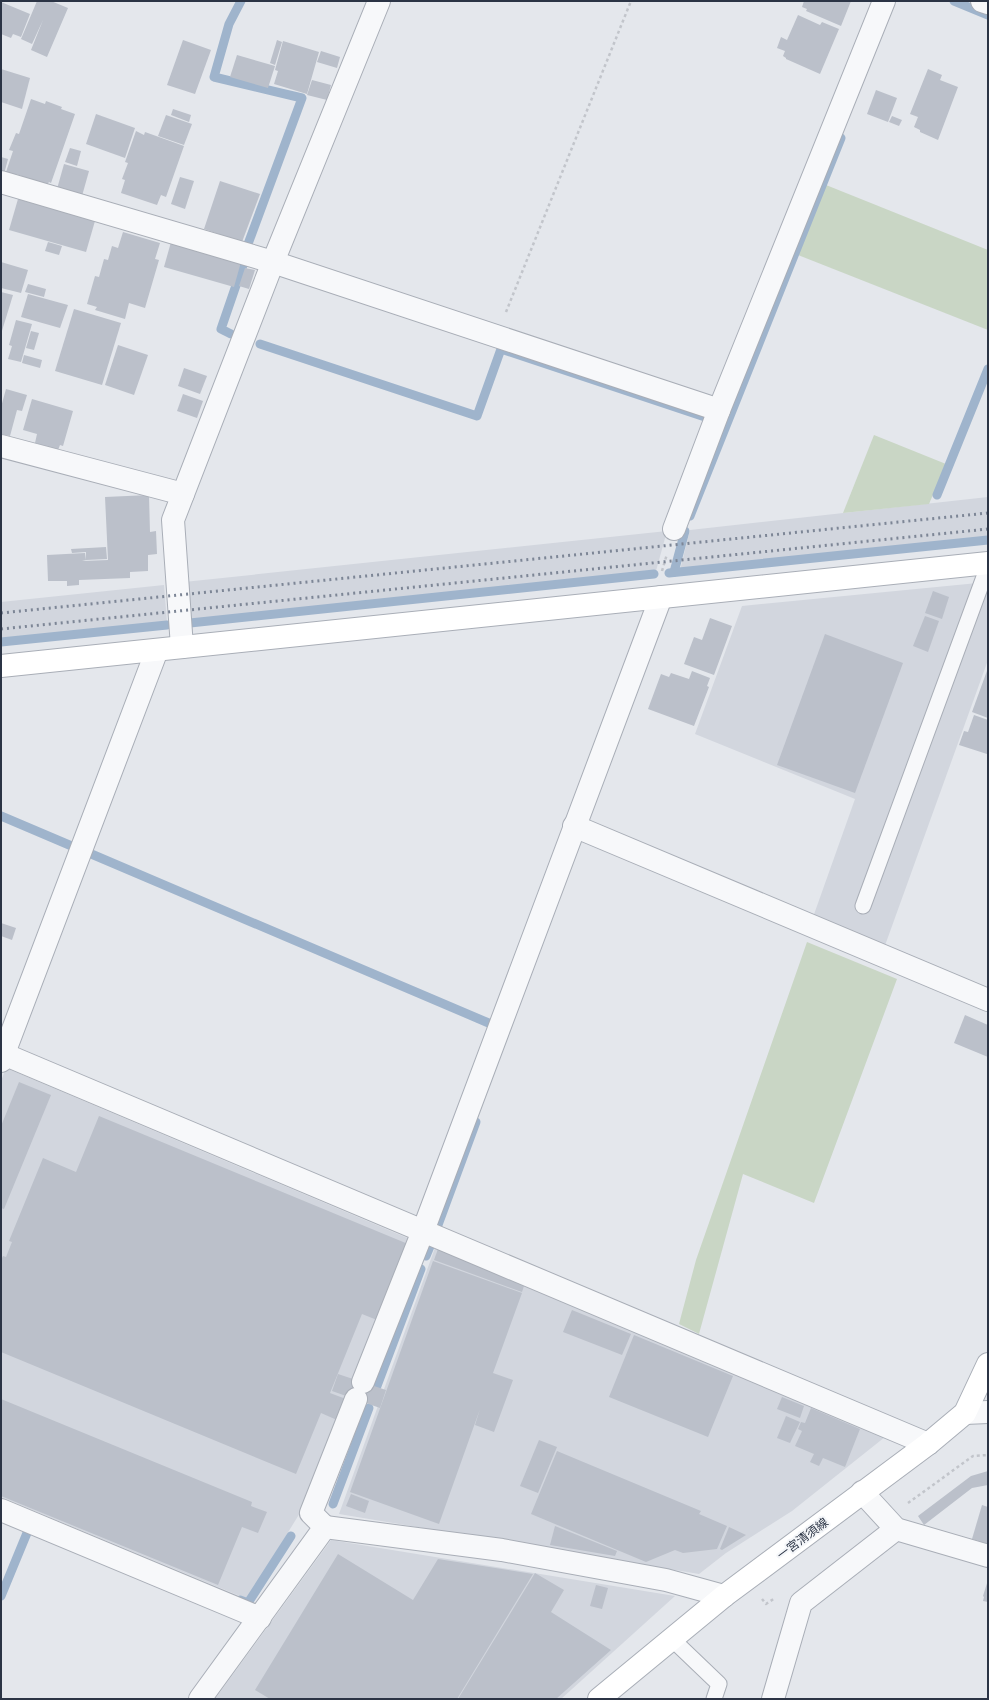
<svg xmlns="http://www.w3.org/2000/svg" width="989" height="1700" font-family="Commissioner,'Noto Sans JP',sans-serif">
  <style>
    .built { fill: #d2d6de }
    .green { fill: #c9d6c5 }
    .lines { fill: none; stroke-linecap: round; stroke-linejoin: round }
    .stream { stroke: #9fb4cc; stroke-width: 9 }
    .building { fill: #bbc0ca }
    .lane-casing { stroke: #a9aeb7; stroke-width: 17 }
    .street-casing { stroke: #a9aeb7; stroke-width: 24 }
    .secondary-casing { stroke: #a9aeb7; stroke-width: 24 }
    .path { stroke: #c2c5cb; stroke-width: 2.5; stroke-dasharray: 3 3; stroke-linecap: butt }
    .lane { stroke: #f7f8fa; stroke-width: 15 }
    .street { stroke: #f7f8fa; stroke-width: 22 }
    .secondary { stroke: #fff; stroke-width: 22 }
    .rail { stroke: #7d8696; stroke-width: 3; stroke-dasharray: 2 4; stroke-linecap: butt }
    .labels { text-anchor: middle; dominant-baseline: central; stroke-width: 4; stroke-linejoin: round; paint-order: stroke }
    .street-label { font-size: 12px; fill: #2b3445; stroke: #f4f6f9 }
  </style>
  <rect width="100%" height="100%" fill="#e4e7ec"/>
  <!-- built -->
  <g class="built">
    <polygon points="988,497 988,538 680,570 690,530"/>
    <polygon points="667,531 656,571 188,620 184,582"/>
    <polygon points="988,582 988,660 883,951 812,920 855,799 695,734 742,606"/>
    <polygon points="164,585 167,622 1,639 1,602"/>
    <polygon points="6,1068 412,1240 311,1495 247,1599 1,1497 1,1081"/>
    <polygon points="436,1245 885,1437 792,1511 726,1553 699,1574 339,1514"/>
    <polygon points="331,1540 675,1596 561,1699 215,1699"/>
  </g>
  <!-- green -->
  <g class="green">
    <polygon points="826,185 988,250 988,330 798,255"/>
    <polygon points="874,435 946,464 929,504 843,513"/>
    <polygon points="807,942 897,979 814,1203 743,1174 699,1334 679,1324 696,1260"/>
  </g>
  <g class="lines">
    <!-- stream -->
    <g class="stream">
      <polyline points="241,1 229,24 214,77 302,98 248,244"/>
      <polyline points="954,1 988,15"/>
      <polyline points="231,334 221,329 243,265"/>
      <polyline points="260,344 477,416 501,349 705,417"/>
      <polyline points="937,495 988,369"/>
      <polyline points="690,516 841,138"/>
      <polyline points="674,572 685,531"/>
      <polyline points="669,573 988,540"/>
      <polyline points="190,623 654,574"/>
      <polyline points="1,642 167,625"/>
      <polyline points="1,816 74,847"/>
      <polyline points="89,853 491,1024"/>
      <polyline points="438,1225 476,1122"/>
      <polyline points="426,1256 431,1244"/>
      <polyline points="377,1386 421,1269"/>
      <polyline points="333,1504 369,1408"/>
      <polyline points="1,1596 27,1533"/>
      <polyline points="240,1600 248,1603 291,1536"/>
    </g>
  </g>
  <!-- building -->
  <g class="building">
    <polygon points="37,1 51,1 68,8 47,57 31,50 43,20 32,44 21,39"/>
    <polygon points="804,1 851,1 841,26 806,11 807,9 802,7"/>
    <polygon points="1,2 30,14 21,37 13,34 11,38 1,34"/>
    <polygon points="798,15 820,25 822,22 839,29 820,74 786,59 786,58 783,56 785,51 777,48 781,37 787,40"/>
    <polygon points="183,40 211,50 195,94 167,85"/>
    <polygon points="277,40 282,42 275,65 270,63"/>
    <polygon points="283,41 319,52 307,94 274,84 278,71 275,70"/>
    <polygon points="321,51 340,57 337,68 317,62"/>
    <polygon points="237,55 275,66 268,88 230,77"/>
    <polygon points="1,69 30,78 22,109 1,102"/>
    <polygon points="928,69 942,75 940,80 958,87 938,140 920,132 920,130 914,127 918,117 910,114"/>
    <polygon points="312,80 331,85 327,100 307,95"/>
    <polygon points="876,90 897,98 888,122 867,114"/>
    <polygon points="31,99 45,104 46,101 62,107 61,109 75,114 51,183 49,182 47,185 16,174 15,178 5,175 13,151 9,150 16,133 19,134"/>
    <polygon points="173,109 191,115 189,122 171,115"/>
    <polygon points="96,114 135,128 125,158 86,144"/>
    <polygon points="166,115 192,124 184,145 158,136"/>
    <polygon points="892,116 902,120 899,126 889,122"/>
    <polygon points="136,131 144,135 145,132 184,146 166,197 161,195 157,205 121,193 125,180 122,179 128,163 125,162"/>
    <polygon points="70,148 81,151 77,166 65,162"/>
    <polygon points="1,157 8,159 4,174 1,173"/>
    <polygon points="64,164 89,171 82,196 57,189"/>
    <polygon points="180,177 194,181 185,209 171,204"/>
    <polygon points="220,181 260,194 242,242 204,229"/>
    <polygon points="18,199 95,221 86,252 9,230"/>
    <polygon points="123,232 160,243 155,259 159,260 145,308 129,303 125,319 95,310 97,307 87,304 95,276 99,277 104,259 108,260 112,246 118,248"/>
    <polygon points="48,242 62,246 59,255 45,251"/>
    <polygon points="171,242 241,262 234,287 164,267"/>
    <polygon points="1,262 28,270 21,293 1,288"/>
    <polygon points="245,268 255,270 249,289 239,286"/>
    <polygon points="28,284 46,289 44,297 25,292"/>
    <polygon points="1,292 13,295 1,334"/>
    <polygon points="28,294 68,305 60,328 21,317"/>
    <polygon points="74,309 121,323 102,385 55,371"/>
    <polygon points="16,320 32,324 21,362 8,359 12,346 9,345"/>
    <polygon points="31,331 39,333 34,350 26,348"/>
    <polygon points="118,345 148,355 134,395 105,385"/>
    <polygon points="24,355 42,360 40,368 22,363"/>
    <polygon points="184,368 207,376 200,394 178,386"/>
    <polygon points="6,389 27,395 22,411 17,410 10,436 1,434 1,407"/>
    <polygon points="183,394 203,401 197,418 177,411"/>
    <polygon points="32,399 73,411 63,446 60,445 58,450 35,443 37,434 23,430"/>
    <polygon points="149,495 150,532 156,531 157,554 148,555 148,571 130,572 130,578 79,580 79,585 67,586 67,581 48,581 47,555 85,553 86,560 82,561 108,560 105,497"/>
    <polygon points="106,547 107,559 86,560 86,552 72,553 71,549"/>
    <polygon points="933,591 949,597 942,619 925,613"/>
    <polygon points="925,616 939,621 928,652 913,646"/>
    <polygon points="710,618 732,626 714,675 684,664 694,637 702,640"/>
    <polygon points="825,634 903,663 855,793 777,765"/>
    <polygon points="988,668 988,718 972,712"/>
    <polygon points="692,671 710,678 707,686 709,687 694,726 648,709 661,674 669,677 671,673 689,679"/>
    <polygon points="974,715 988,720 987,754 959,745 964,731 968,732"/>
    <polygon points="1,923 16,928 12,940 1,936"/>
    <polygon points="965,1015 988,1025 988,1057 954,1043"/>
    <polygon points="19,1082 51,1095 4,1209 1,1208 1,1126"/>
    <polygon points="99,1116 408,1244 377,1320 362,1314 330,1393 346,1399 337,1420 321,1413 296,1474 1,1352 1,1260 3,1256 6,1257 12,1242 9,1241 43,1158 76,1172"/>
    <polygon points="438,1249 524,1286 522,1292 434,1260"/>
    <polygon points="433,1261 522,1293 493,1373 513,1380 494,1432 475,1425 480,1409 439,1524 350,1492"/>
    <polygon points="572,1310 631,1334 622,1355 563,1332"/>
    <polygon points="634,1335 733,1376 708,1437 609,1397"/>
    <polygon points="338,1374 386,1390 380,1408 332,1391"/>
    <polygon points="782,1397 804,1406 800,1418 777,1409"/>
    <polygon points="1,1399 252,1502 251,1506 267,1512 258,1533 242,1527 218,1585 1,1496"/>
    <polygon points="811,1408 860,1429 845,1467 823,1458 819,1466 810,1462 814,1454 795,1446 802,1431 798,1429 801,1422 805,1423"/>
    <polygon points="786,1416 800,1422 790,1443 777,1438"/>
    <polygon points="539,1440 557,1447 538,1493 520,1486"/>
    <polygon points="557,1451 701,1511 699,1514 727,1526 717,1549 683,1553 675,1550 646,1562 531,1514"/>
    <polygon points="988,1471 988,1485 972,1488 924,1525 918,1516 971,1476"/>
    <polygon points="351,1494 369,1501 365,1513 346,1506"/>
    <polygon points="982,1505 988,1507 988,1544 972,1539"/>
    <polygon points="555,1526 617,1551 615,1556 550,1545"/>
    <polygon points="729,1527 746,1535 722,1550 720,1549"/>
    <polygon points="338,1554 413,1600 438,1559 533,1574 457,1699 270,1699 255,1690"/>
    <polygon points="535,1573 564,1590 551,1612 611,1650 556,1699 458,1699"/>
    <polygon points="988,1580 988,1602 983,1601 984,1597 983,1596"/>
    <polygon points="596,1585 608,1588 602,1609 590,1606"/>
  </g>
  <g class="lines">
    <defs>
      <g id="lane">
        <polyline points="863,906 988,566"/>
        <polyline points="672,1639 719,1684 714,1699"/>
      </g>
      <g id="street">
        <polyline points="982,1 988,3"/>
        <polyline points="1,182 273,262 719,410"/>
        <polyline points="1,446 183,494"/>
        <polyline points="674,529 719,410 884,1"/>
        <polyline points="182,647 173,520 273,262 379,1"/>
        <polyline points="574,826 988,1000"/>
        <polyline points="1,1053 928,1444"/>
        <polyline points="1,1061 157,650"/>
        <polyline points="363,1382 423,1231 661,597"/>
        <polyline points="965,1413 988,1412"/>
        <polyline points="862,1492 896,1529 988,1556"/>
        <polyline points="1,1510 260,1618"/>
        <polyline points="325,1527 502,1550 666,1580 724,1596"/>
        <polyline points="200,1699 325,1527 311,1513 356,1399"/>
        <polyline points="773,1699 801,1603 896,1529"/>
      </g>
      <g id="secondary">
        <polyline points="1,666 988,563"/>
        <polyline points="599,1699 724,1596 928,1444 965,1413 988,1364"/>
      </g>
    </defs>
    <!-- lane casing -->
    <use href="#lane" class="lane-casing"/>
    <!-- street casing -->
    <use href="#street" class="street-casing"/>
    <!-- secondary casing -->
    <use href="#secondary" class="secondary-casing"/>
    <!-- path -->
    <g class="path">
      <polyline points="506,312 631,1"/>
      <polyline points="662,571 667,554"/>
      <polyline points="908,1503 973,1456 988,1455"/>
      <polyline points="762,1599 766,1604 775,1598"/>
    </g>
    <!-- lane -->
    <use href="#lane" class="lane"/>
    <!-- street -->
    <use href="#street" class="street"/>
    <!-- secondary -->
    <use href="#secondary" class="secondary"/>
    <!-- rail -->
    <g class="rail">
      <polyline points="1,613 988,513"/>
      <polyline points="1,629 988,529"/>
    </g>
  </g>
  <g class="labels">
    <!-- street labels -->
    <g class="street-label">
      <text transform="translate(802 1538) rotate(-37)">一宮清須線</text>
    </g>
  </g>
  <!-- border -->
  <rect width="989" height="1700" fill="none" stroke="#2b3445" stroke-width="4"/>
</svg>
